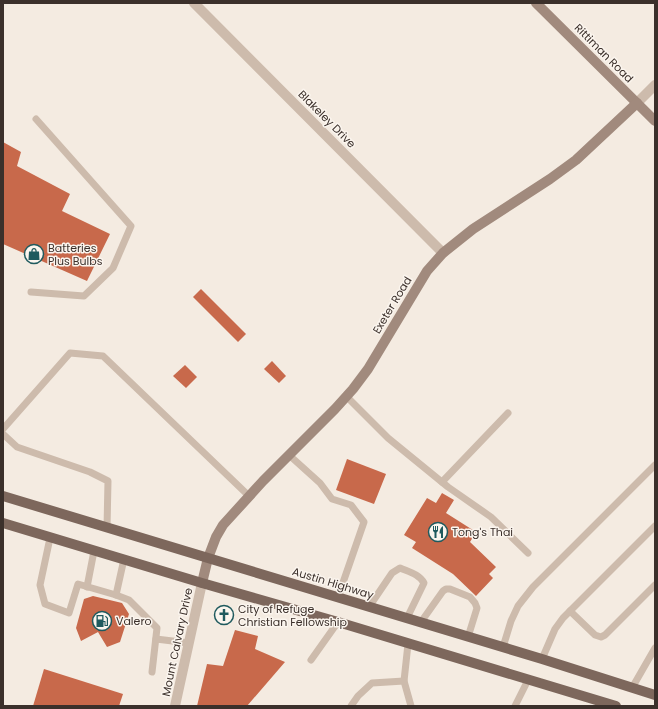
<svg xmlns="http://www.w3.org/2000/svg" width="658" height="709" font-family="Poppins,sans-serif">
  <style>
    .building { fill: #c8694b }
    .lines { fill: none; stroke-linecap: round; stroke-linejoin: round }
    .lane { stroke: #cdbbac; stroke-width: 7 }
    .street { stroke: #cdbbac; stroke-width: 10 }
    .secondary { stroke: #a18a7d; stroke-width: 10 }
    .primary { stroke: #7d675c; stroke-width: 10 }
    .labels { text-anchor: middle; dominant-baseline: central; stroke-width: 3; stroke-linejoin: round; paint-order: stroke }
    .street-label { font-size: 11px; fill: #3b302b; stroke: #fbf5ee }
    .poi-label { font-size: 11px; fill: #3b302b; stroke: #fbf5ee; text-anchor: start }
  </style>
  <rect width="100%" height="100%" fill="#f4ebe1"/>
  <!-- building -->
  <g class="building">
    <polygon points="3,142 21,152 17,166 70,194 62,211 110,234 87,281 3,244"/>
    <polygon points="201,289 246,334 238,342 193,297"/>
    <polygon points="272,361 286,376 279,383 264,369"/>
    <polygon points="185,365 197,377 186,388 173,376"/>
    <polygon points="347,459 386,474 374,504 336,490"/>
    <polygon points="442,493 454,500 446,513 476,532 470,542 496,567 489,574 493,578 476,596 453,574 412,548 416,542 404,535 427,498 436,503"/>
    <polygon points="93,596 122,603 129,614 120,642 107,647 98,632 81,641 76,628 84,599"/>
    <polygon points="235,630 258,636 255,649 285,662 247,706 197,706 207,664 223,666"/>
    <polygon points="44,669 123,694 119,706 33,706"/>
  </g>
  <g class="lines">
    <!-- lane -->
    <g class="lane">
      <polyline points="31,292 84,296 113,268 131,226 36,119"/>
      <polyline points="346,396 388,438 448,487 491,517 528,553"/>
      <polyline points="3,429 70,353 103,356 249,496"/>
      <polyline points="3,434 17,447 90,472 108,481 107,528"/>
      <polyline points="289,455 320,483 332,499 351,505 364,522 338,597"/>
      <polyline points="442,482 508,413"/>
      <polyline points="655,526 570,611 595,635 601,637 605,635 655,585"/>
      <polyline points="50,538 40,585 45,604 69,613 78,584 116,595 129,600 157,628 152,672"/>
      <polyline points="87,587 94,551"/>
      <polyline points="116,595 124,559"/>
      <path d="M369 607 392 573 400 568C409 572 419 574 424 583L407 618"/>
      <polyline points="421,622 443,591 446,589 450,589 470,597 475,603 477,608 468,637"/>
      <polyline points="156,639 189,643"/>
      <polyline points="408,644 404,681 411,706"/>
      <polyline points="503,647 511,621 518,606 533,587 655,465"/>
      <polyline points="542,659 555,629 563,618 570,611"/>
      <polyline points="311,660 338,622"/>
      <polyline points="632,688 655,648"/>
      <polyline points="351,706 358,696 372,683 404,681"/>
      <polyline points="515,706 528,680"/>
    </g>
    <!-- street -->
    <g class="street">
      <polyline points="194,3 443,253"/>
      <polyline points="637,103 655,85"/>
      <polyline points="175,706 202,583"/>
    </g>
    <!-- secondary -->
    <g class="secondary">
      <polyline points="536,3 655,121"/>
      <polyline points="202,583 208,558 216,537 223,525 263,481 335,409 353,389 368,369 427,271 443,253 473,229 550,179 576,160 637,103"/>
    </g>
    <!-- primary -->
    <g class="primary">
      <polyline points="3,496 542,659 655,695"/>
      <polyline points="3,523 202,583 338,622 616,706"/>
    </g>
  </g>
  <!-- icons -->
  <defs>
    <symbol id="shop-ring" viewBox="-11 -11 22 22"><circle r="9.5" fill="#fbf5ee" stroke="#1f5a5e" stroke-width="1.5"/><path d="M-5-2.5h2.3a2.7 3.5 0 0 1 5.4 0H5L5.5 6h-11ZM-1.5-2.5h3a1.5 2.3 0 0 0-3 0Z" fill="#1f5a5e"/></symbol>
    <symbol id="restaurant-ring" viewBox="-11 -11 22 22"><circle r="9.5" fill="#fbf5ee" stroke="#1f5a5e" stroke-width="1.5"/><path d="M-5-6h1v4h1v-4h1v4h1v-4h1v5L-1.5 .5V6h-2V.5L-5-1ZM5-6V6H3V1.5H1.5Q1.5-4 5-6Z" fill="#1f5a5e"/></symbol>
    <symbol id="church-ring" viewBox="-11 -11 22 22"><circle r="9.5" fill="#fbf5ee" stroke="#1f5a5e" stroke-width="1.5"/><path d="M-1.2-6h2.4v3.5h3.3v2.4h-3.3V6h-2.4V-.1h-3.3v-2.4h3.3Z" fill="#1f5a5e"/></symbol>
    <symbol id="fuel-ring" viewBox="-11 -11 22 22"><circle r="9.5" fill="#fbf5ee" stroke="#1f5a5e" stroke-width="1.5"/><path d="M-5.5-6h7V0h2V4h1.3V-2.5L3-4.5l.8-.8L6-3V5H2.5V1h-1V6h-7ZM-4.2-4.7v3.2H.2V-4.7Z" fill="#1f5a5e"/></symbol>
  </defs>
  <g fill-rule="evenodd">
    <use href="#shop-ring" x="23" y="243" width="22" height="22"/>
    <use href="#restaurant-ring" x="427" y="521" width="22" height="22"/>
    <use href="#church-ring" x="213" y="604" width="22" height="22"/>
    <use href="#fuel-ring" x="91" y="610" width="22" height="22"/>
  </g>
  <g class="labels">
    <!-- street labels -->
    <g class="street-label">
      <text transform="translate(604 53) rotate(45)">Rittiman Road</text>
      <text transform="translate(327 119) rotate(45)">Blakeley Drive</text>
      <text transform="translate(392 305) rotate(-59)">Exeter Road</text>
      <text transform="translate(333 583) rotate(17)">Austin Highway</text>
      <text transform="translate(177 642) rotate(-78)">Mount Calvary Drive</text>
    </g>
    <!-- poi labels -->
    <g class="poi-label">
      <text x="48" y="248">Batteries<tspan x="48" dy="13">Plus Bulbs</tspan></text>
      <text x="452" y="532">Tong's Thai</text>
      <text x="238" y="609">City of Refuge<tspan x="238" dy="13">Christian Fellowship</tspan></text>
      <text x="116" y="621">Valero</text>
    </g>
  </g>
  <!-- border -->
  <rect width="658" height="709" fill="none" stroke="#3b302b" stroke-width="8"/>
</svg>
